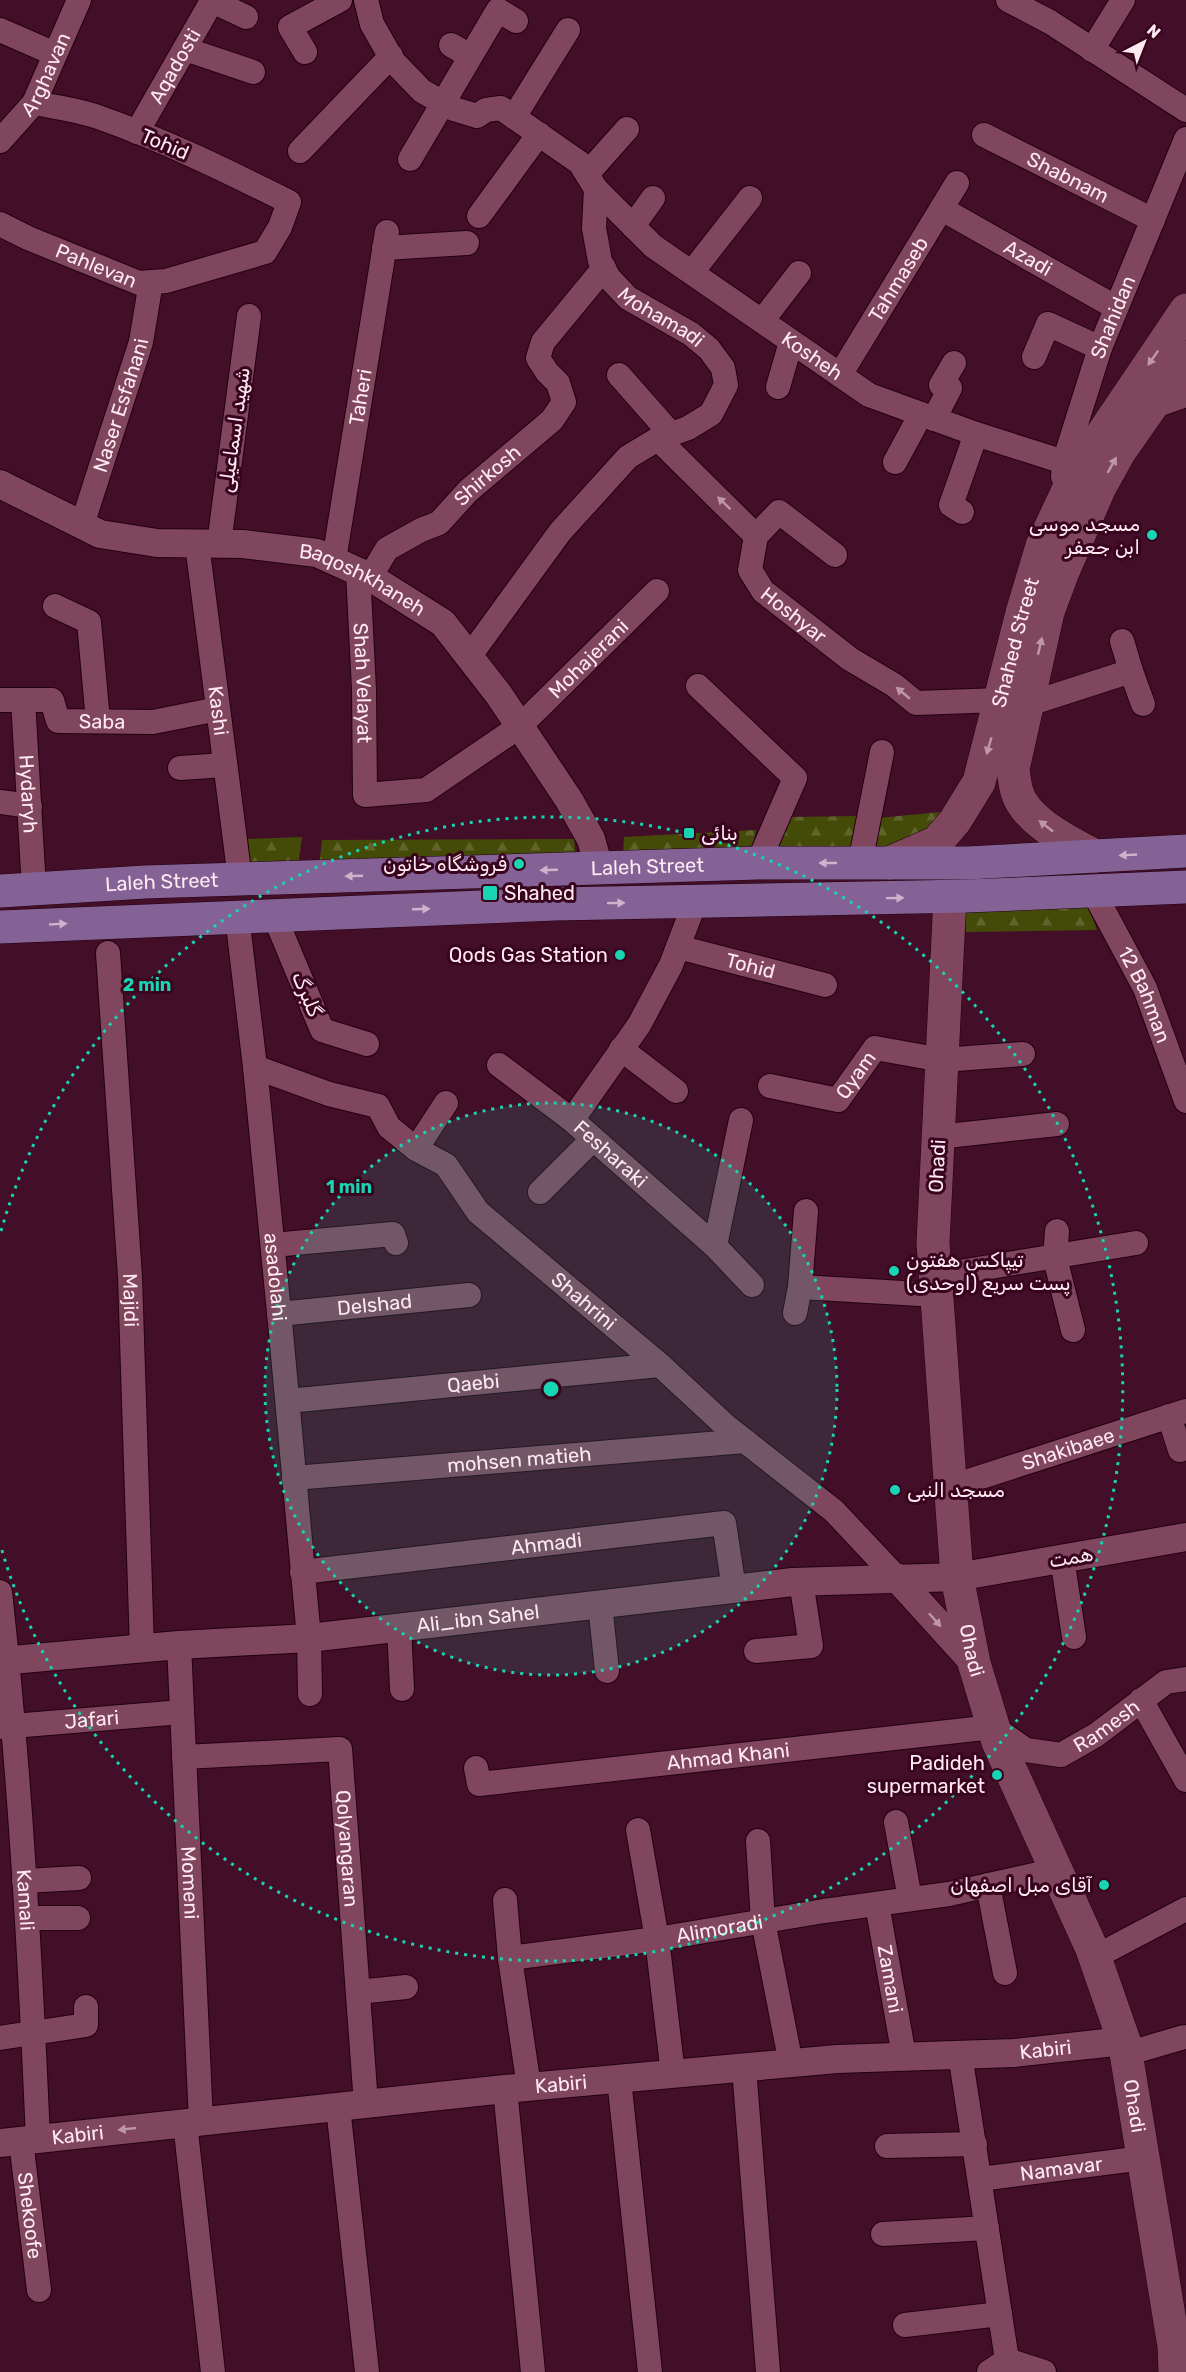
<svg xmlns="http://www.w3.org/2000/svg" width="1186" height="2372" font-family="Rubik,Vazirmatn,sans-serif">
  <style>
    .forest { fill: url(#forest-firs) }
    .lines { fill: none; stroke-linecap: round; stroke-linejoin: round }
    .minor-casing { stroke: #230010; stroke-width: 26 }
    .tertiary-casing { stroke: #230010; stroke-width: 30 }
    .secondary-casing { stroke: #230010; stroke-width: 34 }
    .primary-casing { stroke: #230010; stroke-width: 34 }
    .minor { stroke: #80465d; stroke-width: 24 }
    .tertiary { stroke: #80465d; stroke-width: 28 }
    .secondary { stroke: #80465d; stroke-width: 33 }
    .primary { stroke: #856296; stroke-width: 33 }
    .oneway { fill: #bf98a6 }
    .oneway2 { fill: #ceb3cc }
    .ring { fill: none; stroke: #17d5b2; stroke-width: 3; stroke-dasharray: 3 6 }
    .poi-dot { fill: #17d5b2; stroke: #38041e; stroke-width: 2 }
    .labels { text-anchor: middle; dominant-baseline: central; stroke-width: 6; stroke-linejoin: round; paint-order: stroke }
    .street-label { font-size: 20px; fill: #fee9f0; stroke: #38041e }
    .poi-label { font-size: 20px; fill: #fee9f0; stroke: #38041e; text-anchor: end }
    .centre { fill: #17d5b2; stroke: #38041e; stroke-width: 3 }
    .ring-label { font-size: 18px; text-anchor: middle; font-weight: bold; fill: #17d5b2; stroke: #38041e; stroke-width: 6; stroke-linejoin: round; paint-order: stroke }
  </style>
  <defs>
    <pattern id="forest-firs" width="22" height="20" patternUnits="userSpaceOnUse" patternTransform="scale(1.5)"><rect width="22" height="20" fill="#444a08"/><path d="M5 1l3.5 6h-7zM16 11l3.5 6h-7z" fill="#60642c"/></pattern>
  </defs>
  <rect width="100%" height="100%" fill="#430f28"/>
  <!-- forest -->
  <g class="forest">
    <polygon points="940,812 919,841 871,849 878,818"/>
    <polygon points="860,816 851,852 772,851 788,817"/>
    <polygon points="756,830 751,852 623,857 624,837"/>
    <polygon points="302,837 298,866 248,870 247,839"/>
    <polygon points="574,839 576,858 319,867 322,840"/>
    <polygon points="1087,903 1097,930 966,932 965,905"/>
  </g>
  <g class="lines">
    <defs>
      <g id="minor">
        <path id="s1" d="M366 0 372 24 393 61 422 91 454 109 477 116 486 110 501 108 580 163 596 189 594 228 600 261 609 278 628 298 691 334 709 349 723 368 726 385 711 414 688 428 658 439 628 457 560 532 469 657"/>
        <polyline points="1008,0 1050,22 1186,110"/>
        <polyline points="0,30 55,54"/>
        <polyline points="451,45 470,56"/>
        <polyline points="185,49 253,72"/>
        <polyline points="1092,50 1123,0"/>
        <polyline points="305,52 290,27 340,0"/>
        <polyline points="514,117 568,30"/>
        <path id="s2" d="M137 132 212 1 246 17"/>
        <path id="s3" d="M984 135 1153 220"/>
        <path id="s4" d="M0 141 34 103 79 0"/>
        <polyline points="300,151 391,56"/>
        <polyline points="410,159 498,10 516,21"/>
        <polyline points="587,174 627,129"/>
        <path id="s5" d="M596 189 653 246 869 395 976 434 1064 462"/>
        <path id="s6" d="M942 209 1115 307"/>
        <polyline points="479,216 539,134"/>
        <path id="s7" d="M0 224 28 238 139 283 166 281 265 252 280 227 289 202C227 171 164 140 98 117 78 110 55 107 34 103"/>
        <polyline points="633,226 653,198"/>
        <polyline points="384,248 467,243"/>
        <polyline points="692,272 750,198"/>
        <polyline points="762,321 799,273"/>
        <polyline points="1034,357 1048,324 1100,348"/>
        <polyline points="619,375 671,434"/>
        <path id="s8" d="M840 375 957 183"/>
        <polyline points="778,387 791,342"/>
        <polyline points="1149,408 1186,395"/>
        <polyline points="934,419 950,388 941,385 954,363"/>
        <path id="s9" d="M658 439 756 536 750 570 763 591 850 659 894 685 916 703 1000 700 1029 704 1131 671 1143 704"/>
        <polyline points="895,462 921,414"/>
        <path id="s10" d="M1063 477 1064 462 1100 348 1186 139"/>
        <polyline points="962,512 951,505 976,434"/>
        <path id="s11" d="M82 525 141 342 151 282"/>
        <polyline points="756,536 779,512 835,555"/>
        <path id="s12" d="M197 544 240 879"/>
        <polyline points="219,544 249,316"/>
        <path id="s13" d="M334 560 387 232"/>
        <path id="s14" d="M358 571 364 690 365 795 426 790 520 726 657 591"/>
        <path id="s15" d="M370 577 387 549 421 530 439 523 468 491 552 420 564 402 558 383 547 372 538 358 543 342 604 268"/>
        <polyline points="55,606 89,622 98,721"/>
        <polyline points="1122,641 1131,671"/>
        <polyline points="698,686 795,778 758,863"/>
        <path id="s16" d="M0 700H52L58 721 153 722 218 709"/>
        <path id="s17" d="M23 700 34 889"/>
        <polyline points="180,768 225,765"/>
        <polyline points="0,802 30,806"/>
        <polyline points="860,863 882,752"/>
        <path id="s18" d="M1093 891 1145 988 1186 1101"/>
        <path id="s19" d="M695 902 671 965 639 1025 572 1120 715 1246 741 1120"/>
        <polyline points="274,915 322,1030 367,1044"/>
        <path id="s20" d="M237 916 255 1067 281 1333 309 1638 310 1694"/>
        <path id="s21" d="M678 947 825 985"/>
        <path id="s22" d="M108 953 130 1277 142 1649"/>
        <polyline points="621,1049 676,1091"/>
        <polyline points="499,1065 572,1120"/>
        <path id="s23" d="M255 1067 329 1094 378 1106 389 1127 416 1149 446 1165 478 1212 660 1365 727 1427 834 1511 896 1577"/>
        <path id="s24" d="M770 1086 838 1100 875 1048 942 1060 1023 1054"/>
        <polyline points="938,1137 1057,1124"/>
        <polyline points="416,1149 446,1103"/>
        <polyline points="540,1192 593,1139"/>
        <polyline points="1057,1231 1055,1258 1073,1330"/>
        <polyline points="273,1245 393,1234 396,1243"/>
        <polyline points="715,1246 752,1285"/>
        <polyline points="935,1276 1136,1243"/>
        <polyline points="800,1287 937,1295"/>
        <polyline points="795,1313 800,1287 806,1211"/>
        <path id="s25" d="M279 1314 469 1295"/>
        <path id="s26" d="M288 1401 660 1365"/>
        <polyline points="1169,1416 1180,1450"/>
        <path id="s27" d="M294 1478 745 1441"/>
        <path id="s28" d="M950 1487 1186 1411"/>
        <polyline points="1062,1558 1074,1637"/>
        <path id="s29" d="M302 1572 724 1523 734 1589"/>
        <path id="s30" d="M0 1592C20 1774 30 1956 38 2139"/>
        <polyline points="600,1604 607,1671"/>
        <polyline points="399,1627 402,1689"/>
        <path id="s31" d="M179 1645 201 2121"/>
        <polyline points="756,1651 811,1646 801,1581"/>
        <polyline points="1141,1700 1186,1780"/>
        <path id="s32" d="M0 1727 182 1712"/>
        <path id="s33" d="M184 1757 340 1749 366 2104"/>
        <path id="s34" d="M476 1768 479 1784 993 1727 1026 1750 1061 1755 1096 1735 1166 1682 1186 1679"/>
        <polyline points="896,1822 910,1899"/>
        <polyline points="638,1830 657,1939 673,2074"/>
        <polyline points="758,1841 763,1921 791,2064"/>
        <polyline points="24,1881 79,1878"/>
        <polyline points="988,1885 1005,1973"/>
        <polyline points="505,1900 510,1958"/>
        <path id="s35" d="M877 1904 904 2056"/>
        <polyline points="27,1918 78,1918"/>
        <polyline points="1095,1957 1186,1909"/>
        <polyline points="358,1992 406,1987"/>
        <polyline points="0,2038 86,2025 86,2007"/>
        <polyline points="960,2054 1007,2360"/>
        <polyline points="1126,2054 1184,2037"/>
        <polyline points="744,2068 768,2372"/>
        <polyline points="619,2079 650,2372"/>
        <path id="s36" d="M529 2087 510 1958 657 1939 824 1911 949 1894 1056 1870"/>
        <polyline points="505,2089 533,2372"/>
        <polyline points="338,2107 367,2372"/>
        <polyline points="185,2123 213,2372"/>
        <path id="s37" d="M21 2141 39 2290"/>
        <polyline points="887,2146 975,2144"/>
        <path id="s38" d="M980 2179 1143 2158"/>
        <polyline points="883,2234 987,2228"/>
        <polyline points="905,2325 1000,2314"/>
        <polyline points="989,2372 1007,2360 1044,2372"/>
      </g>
      <g id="tertiary">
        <path id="s39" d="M0 484 100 534 157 543 243 544 317 553 370 577 443 623 499 695 569 800 591 839 599 868"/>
        <polyline points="896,1577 974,1663"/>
        <path id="s40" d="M0 1661 179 1645 309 1638 793 1582 957 1577 1186 1537"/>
        <path id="s41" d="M0 2143 505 2089 837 2059 1014 2053 1124 2041"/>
      </g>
      <g id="secondary">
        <path d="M1095 856C1070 842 1026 822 1017 792 1015 785 1014 777 1013 769L1048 612 1062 574 1100 487 1120 451 1186 357"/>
        <path id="s42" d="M889 863 937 842 955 821 979 782 1022 613 1042 546 1076 473 1186 310"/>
        <path id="s43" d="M950 897 933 1243 957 1577 974 1663 998 1742 1092 1949 1124 2041 1174 2346 1175 2372"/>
      </g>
      <g id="primary">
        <path id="s44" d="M0 891 145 882 758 863H968L1186 851"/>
        <polyline points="0,927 555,904 967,896 1186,887"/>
      </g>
    </defs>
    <!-- minor casing -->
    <use href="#minor" class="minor-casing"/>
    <!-- tertiary casing -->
    <use href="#tertiary" class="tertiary-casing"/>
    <!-- secondary casing -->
    <use href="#secondary" class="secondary-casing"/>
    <!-- primary casing -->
    <use href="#primary" class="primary-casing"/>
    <!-- minor -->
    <use href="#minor" class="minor"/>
    <!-- tertiary -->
    <use href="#tertiary" class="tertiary"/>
    <!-- secondary -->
    <use href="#secondary" class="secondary"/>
    <!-- primary -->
    <use href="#primary" class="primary"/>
  </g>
  <!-- one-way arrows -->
  <defs><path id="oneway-solid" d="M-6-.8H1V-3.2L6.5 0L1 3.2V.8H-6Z" transform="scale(1.5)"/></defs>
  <g class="oneway">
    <use href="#oneway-solid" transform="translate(1153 358) rotate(125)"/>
    <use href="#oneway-solid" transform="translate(1112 465) rotate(-61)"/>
    <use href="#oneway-solid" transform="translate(724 503) rotate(-136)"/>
    <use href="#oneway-solid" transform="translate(1040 646) rotate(-77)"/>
    <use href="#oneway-solid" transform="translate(903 693) rotate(-140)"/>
    <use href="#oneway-solid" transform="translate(989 746) rotate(106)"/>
    <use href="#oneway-solid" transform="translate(1046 826) rotate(-142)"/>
    <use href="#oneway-solid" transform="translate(935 1620) rotate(48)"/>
    <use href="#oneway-solid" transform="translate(127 2129) rotate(174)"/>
  </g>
  <g class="oneway2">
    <use href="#oneway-solid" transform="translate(1128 855) rotate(177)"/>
    <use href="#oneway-solid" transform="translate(828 863) rotate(-180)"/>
    <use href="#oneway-solid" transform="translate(549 870) rotate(178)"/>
    <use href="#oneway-solid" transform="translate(354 876) rotate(178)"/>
    <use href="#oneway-solid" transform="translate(895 898) rotate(-1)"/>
    <use href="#oneway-solid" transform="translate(616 903) rotate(-1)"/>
    <use href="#oneway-solid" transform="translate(421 909) rotate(-2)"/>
    <use href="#oneway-solid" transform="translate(58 924) rotate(-3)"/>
  </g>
  <!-- distance rings -->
  <circle cx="551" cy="1389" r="286" fill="#17d5b2" fill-opacity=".12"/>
  <g class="ring">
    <circle cx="551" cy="1389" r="286"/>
    <path d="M1 1231A572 572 0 1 1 1 1547"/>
  </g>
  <!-- markers -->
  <g class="poi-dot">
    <circle cx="1152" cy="535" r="6"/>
    <rect x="683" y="827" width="12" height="12" rx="3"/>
    <circle cx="519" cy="864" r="6"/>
    <rect x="482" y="885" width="16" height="16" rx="3"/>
    <circle cx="620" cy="955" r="6"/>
    <circle cx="894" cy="1271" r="6"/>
    <circle cx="895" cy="1490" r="6"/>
    <circle cx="997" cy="1775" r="6"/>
    <circle cx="1104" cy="1885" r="6"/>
  </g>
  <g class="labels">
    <!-- street labels -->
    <g class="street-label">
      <text stroke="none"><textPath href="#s2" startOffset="76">Aqadosti</textPath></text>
      <text stroke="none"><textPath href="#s4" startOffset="82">Arghavan</textPath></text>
      <text transform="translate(165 144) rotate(23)">Tohid</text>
      <text stroke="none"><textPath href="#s3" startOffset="94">Shabnam</textPath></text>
      <text stroke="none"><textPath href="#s6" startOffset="99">Azadi</textPath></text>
      <text stroke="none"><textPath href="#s7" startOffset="105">Pahlevan</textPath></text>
      <text stroke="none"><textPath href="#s8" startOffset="112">Tahmaseb</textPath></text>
      <text stroke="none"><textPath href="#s1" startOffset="480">Mohamadi</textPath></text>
      <text stroke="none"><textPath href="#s10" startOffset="168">Shahidan</textPath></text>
      <text stroke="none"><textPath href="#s5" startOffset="274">Kosheh</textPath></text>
      <text stroke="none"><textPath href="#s13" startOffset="165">Taheri</textPath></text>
      <text stroke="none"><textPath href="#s11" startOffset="126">Naser Esfahani</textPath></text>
      <text transform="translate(234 430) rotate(-82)">شهید اسماعیلی</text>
      <text stroke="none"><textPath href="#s15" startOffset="159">Shirkosh</textPath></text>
      <text stroke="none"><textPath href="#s39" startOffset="382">Baqoshkhaneh</textPath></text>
      <text stroke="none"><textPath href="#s9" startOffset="236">Hoshyar</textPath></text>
      <text stroke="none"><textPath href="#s42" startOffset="270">Shahed Street</textPath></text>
      <text stroke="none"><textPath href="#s14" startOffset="495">Mohajerani</textPath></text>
      <text stroke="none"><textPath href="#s14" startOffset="112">Shah Velayat</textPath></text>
      <text stroke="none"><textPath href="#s12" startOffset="168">Kashi</textPath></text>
      <text stroke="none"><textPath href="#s16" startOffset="118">Saba</textPath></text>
      <text stroke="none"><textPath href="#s17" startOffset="94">Hydaryh</textPath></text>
      <text stroke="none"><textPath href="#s44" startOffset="648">Laleh Street</textPath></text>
      <text stroke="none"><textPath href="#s44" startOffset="162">Laleh Street</textPath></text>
      <text stroke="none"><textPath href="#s21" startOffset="75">Tohid</textPath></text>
      <text transform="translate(307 994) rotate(67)">گلبرگ</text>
      <text stroke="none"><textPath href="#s18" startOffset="116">12 Bahman</textPath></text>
      <text stroke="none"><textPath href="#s24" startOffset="100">Qyam</textPath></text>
      <text stroke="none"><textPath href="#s19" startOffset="303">Fesharaki</textPath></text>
      <text transform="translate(937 1166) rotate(-87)">Ohadi</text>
      <text stroke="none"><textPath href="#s20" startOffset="363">asadolahi</textPath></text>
      <text stroke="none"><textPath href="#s22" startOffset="348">Majidi</textPath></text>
      <text stroke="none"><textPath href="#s23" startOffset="417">Shahrini</textPath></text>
      <text stroke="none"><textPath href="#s25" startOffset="96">Delshad</textPath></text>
      <text stroke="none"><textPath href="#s26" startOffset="186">Qaebi</textPath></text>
      <text stroke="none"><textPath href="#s28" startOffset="124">Shakibaee</textPath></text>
      <text stroke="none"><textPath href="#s27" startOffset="226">mohsen matieh</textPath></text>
      <text stroke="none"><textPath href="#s29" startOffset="246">Ahmadi</textPath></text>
      <text transform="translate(1071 1557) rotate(-10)">همت</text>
      <text stroke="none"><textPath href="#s40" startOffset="480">Ali_ibn Sahel</textPath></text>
      <text stroke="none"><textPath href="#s43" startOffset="756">Ohadi</textPath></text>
      <text stroke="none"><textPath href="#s32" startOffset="92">Jafari</textPath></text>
      <text stroke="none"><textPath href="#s34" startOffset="663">Ramesh</textPath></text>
      <text stroke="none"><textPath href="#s34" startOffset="267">Ahmad Khani</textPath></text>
      <text stroke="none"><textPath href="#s33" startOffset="256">Qolyangaran</textPath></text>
      <text stroke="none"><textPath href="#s31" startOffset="238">Momeni</textPath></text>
      <text stroke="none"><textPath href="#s30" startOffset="309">Kamali</textPath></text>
      <text stroke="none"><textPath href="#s36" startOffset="342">Alimoradi</textPath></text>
      <text stroke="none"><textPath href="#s35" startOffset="76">Zamani</textPath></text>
      <text stroke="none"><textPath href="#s41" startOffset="1050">Kabiri</textPath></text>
      <text stroke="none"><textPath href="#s41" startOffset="564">Kabiri</textPath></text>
      <text stroke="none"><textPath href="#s43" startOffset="1242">Ohadi</textPath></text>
      <text stroke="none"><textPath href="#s41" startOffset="78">Kabiri</textPath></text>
      <text stroke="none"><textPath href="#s38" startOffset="82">Namavar</textPath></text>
      <text stroke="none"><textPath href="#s37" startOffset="75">Shekoofe</textPath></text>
    </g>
    <!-- poi labels -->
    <g class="poi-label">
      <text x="1140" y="524">مسجد موسی<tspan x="1140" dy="23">ابن جعفر</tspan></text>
      <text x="701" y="833" text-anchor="start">بنائی</text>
      <text x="507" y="864">فروشگاه خاتون</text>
      <text x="504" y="893" text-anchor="start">Shahed</text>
      <text x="608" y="955">Qods Gas Station</text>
      <text x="906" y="1260" text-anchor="start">تیپاکس هفتون<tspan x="906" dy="23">(اوحدی) پست سریع</tspan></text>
      <text x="907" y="1490" text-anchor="start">مسجد النبی</text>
      <text x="985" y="1763">Padideh<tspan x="985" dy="23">supermarket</tspan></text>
      <text x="1092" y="1885">آقای مبل اصفهان</text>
    </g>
  </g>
  <circle cx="551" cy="1389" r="9" class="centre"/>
  <g class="ring-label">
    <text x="147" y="991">2 min</text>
    <text x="349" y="1193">1 min</text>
  </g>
  <!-- north arrow -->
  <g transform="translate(1144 42) rotate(42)" stroke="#38041e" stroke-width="4.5" paint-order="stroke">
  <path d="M0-4.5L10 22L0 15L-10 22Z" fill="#fee9f0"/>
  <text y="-9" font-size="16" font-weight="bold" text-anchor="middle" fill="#fee9f0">N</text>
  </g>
</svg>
